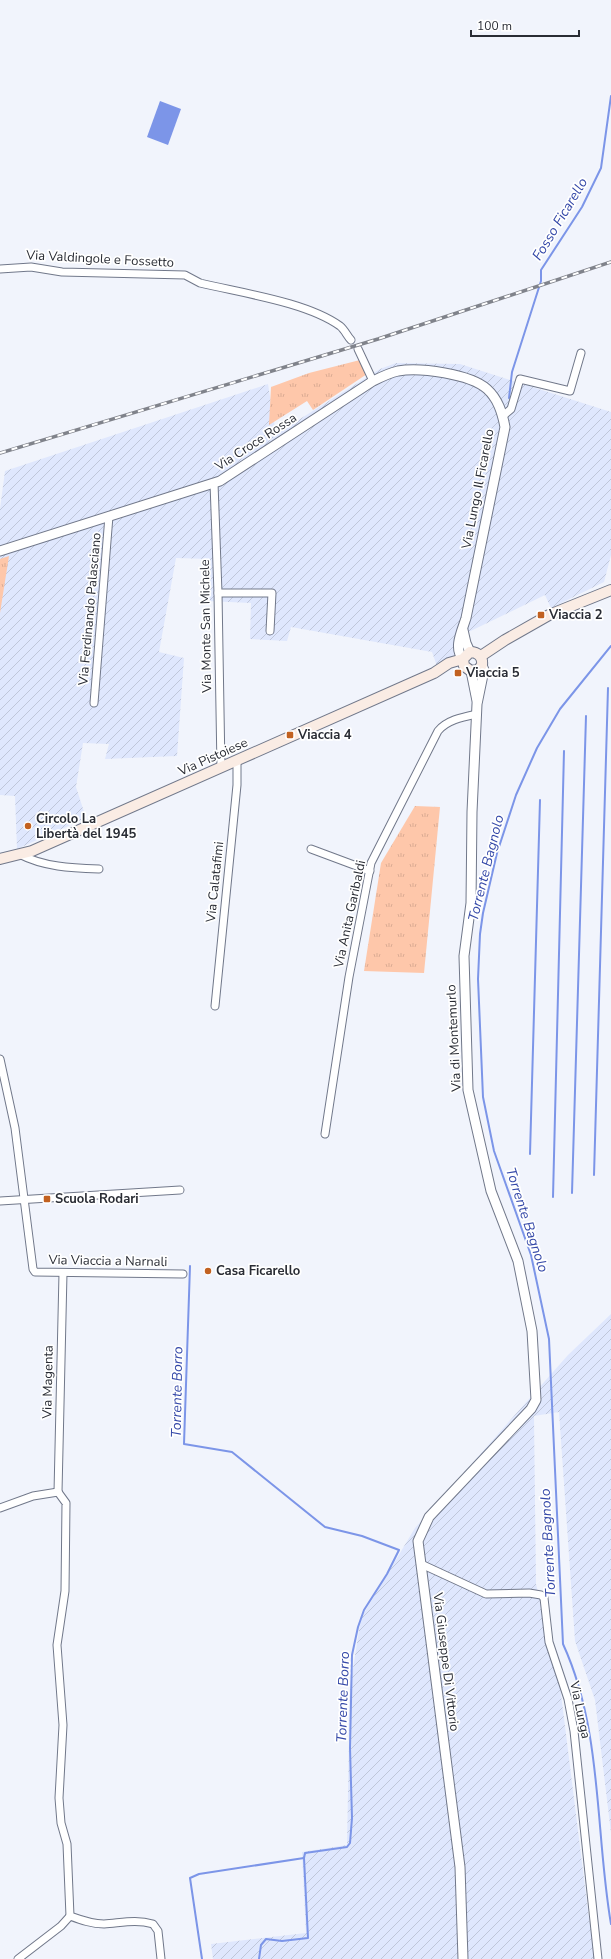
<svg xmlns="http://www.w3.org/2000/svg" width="611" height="1959" font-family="'Nunito Sans',sans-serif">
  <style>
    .industrial { fill: url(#industrial-furrows) }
    .park { fill: url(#park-tufts) }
    .water { fill: #7c95e8 }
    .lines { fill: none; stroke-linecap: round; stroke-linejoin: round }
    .stream { stroke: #7c95e8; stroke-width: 2 }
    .minor-casing { stroke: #71788a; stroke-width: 9 }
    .tertiary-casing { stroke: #71788a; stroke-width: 11 }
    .secondary-casing { stroke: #71788a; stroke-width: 12 }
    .minor { stroke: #fff; stroke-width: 7 }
    .tertiary { stroke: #fff; stroke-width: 9 }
    .secondary { stroke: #faece4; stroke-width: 10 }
    .rail-casing { stroke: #80838b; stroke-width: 3.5 }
    .rail { stroke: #fff; stroke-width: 2; stroke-dasharray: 6; stroke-linecap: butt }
    .poi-dot { fill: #c26120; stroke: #fff; stroke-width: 1.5 }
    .labels { text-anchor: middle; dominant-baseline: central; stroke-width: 3.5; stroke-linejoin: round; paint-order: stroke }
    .street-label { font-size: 13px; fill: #292c34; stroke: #fff }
    .poi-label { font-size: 13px; font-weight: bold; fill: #292c34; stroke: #fff; text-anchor: start }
    .water-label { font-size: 14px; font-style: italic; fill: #3448a8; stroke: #fff }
  </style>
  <defs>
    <pattern id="industrial-furrows" width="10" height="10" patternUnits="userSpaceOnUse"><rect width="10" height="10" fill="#dfe7fd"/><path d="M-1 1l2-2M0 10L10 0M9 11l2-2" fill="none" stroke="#bfc6d9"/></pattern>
    <pattern id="park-tufts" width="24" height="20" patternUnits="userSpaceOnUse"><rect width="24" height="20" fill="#fec7aa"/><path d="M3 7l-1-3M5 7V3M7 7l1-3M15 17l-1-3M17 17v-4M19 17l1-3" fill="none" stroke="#daab93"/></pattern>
  </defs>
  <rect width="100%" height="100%" fill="#f1f4fc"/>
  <!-- industrial -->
  <g class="industrial">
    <polygon points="396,363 460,364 611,412 611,555 604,582 551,608 545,595 454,639 454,656 437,666 432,652 291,627 287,641 250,639 251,603 207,601 210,559 176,558 159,652 184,658 177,756 105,759 109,744 83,743 76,787 86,818 17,849 15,796 0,795 0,509 5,471 268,384 276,434 380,369"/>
    <polygon points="611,1314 611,1833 595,1700 575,1641 559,1412 534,1416 536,1584 559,1678 589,1919 600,1959 213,1959 211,1944 306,1933 302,1852 347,1845 350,1687 361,1618 415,1528 568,1355"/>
  </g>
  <!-- park -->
  <g class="park">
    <polygon points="360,360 367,374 313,410 307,401 269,425 271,387 309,373"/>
    <polygon points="9,556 0,613 0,559"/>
    <polygon points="415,806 440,807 424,973 364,971 381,863"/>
  </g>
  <!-- water -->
  <polygon class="water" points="160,101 181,109 168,145 147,137"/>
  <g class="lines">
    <!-- stream -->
    <g class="stream">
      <polyline points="509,398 512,372 541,281 541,270 582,207 601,168 611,96"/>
      <path d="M611 646 560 709 537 748 516 795 497 853 483 913 480 934 478 979 483 1097 494 1151 531 1255 549 1339 563 1644C603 1731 595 1832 611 1924"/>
      <polyline points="530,1154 540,800"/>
      <polyline points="594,1175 608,688"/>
      <polyline points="572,1193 586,716"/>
      <polyline points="553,1197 564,751"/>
      <polyline points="190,1266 184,1444 232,1452 325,1527 362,1536 399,1550 387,1574 364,1610 358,1627 352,1655 350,1748 352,1818 350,1843 347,1847 305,1853 304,1858 308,1938 282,1941 266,1939 261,1945 259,1959"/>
      <polyline points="202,1959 190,1878 199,1874 304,1858"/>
    </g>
    <defs>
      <g id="minor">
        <path d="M0 269 31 267 62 272 185 275 200 283C241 293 307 302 340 326 345 330 347 336 351 340"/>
        <polyline points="358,349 373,381"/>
        <polyline points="503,416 511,409 520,379 570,391 581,353"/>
        <polyline points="214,483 218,593 221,768"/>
        <polyline points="218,593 272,593 270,631"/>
        <polyline points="94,703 109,516"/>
        <polyline points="311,849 370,871"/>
        <path d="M19 854C44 867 71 868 99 869"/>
        <polyline points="215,1006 237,785 237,761"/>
        <polyline points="0,1059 15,1128 33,1269 35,1272 183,1274"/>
        <path d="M325 1134 349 977 371 863 438 731C447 720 463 717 477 714"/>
        <polyline points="0,1201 180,1190"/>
        <path d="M58 1492 66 1503 65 1591 57 1645 63 1725 59 1798 61 1823 67 1844 70 1916C81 1920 92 1924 104 1924 121 1923 136 1919 153 1924L158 1931 161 1959"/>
        <polyline points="58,1492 63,1273"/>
        <polyline points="0,1508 33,1496 58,1492"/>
        <polyline points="421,1564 486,1594 529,1593 541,1595 544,1598 549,1642 568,1699 574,1731 598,1959"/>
        <polyline points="18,1959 61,1926 70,1916"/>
      </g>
      <g id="tertiary">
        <path d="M0 551 220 481 373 381C381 377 389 373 398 371 420 367 470 374 487 389 498 399 502 412 505 427L466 618C462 631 453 648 463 659"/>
        <polyline points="463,630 466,643 470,652"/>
        <polyline points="471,671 477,701"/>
        <polyline points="463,1959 460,1867 418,1541 429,1517 531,1409 536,1400 532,1331 518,1261 491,1191 468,1090 464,956 471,903 472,812 477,704 484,670 482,665"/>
      </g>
      <g id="secondary">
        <polyline points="481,656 505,640 549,615 611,590"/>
        <path d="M0 859 32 851 434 673 449 663 463 659 470 652C478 652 483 657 482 665L478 670 471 671 464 666 463 659"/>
      </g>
    </defs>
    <!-- minor casing -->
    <use href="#minor" class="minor-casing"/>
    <!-- tertiary casing -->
    <use href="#tertiary" class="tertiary-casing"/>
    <!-- secondary casing -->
    <use href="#secondary" class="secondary-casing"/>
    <!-- minor -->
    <use href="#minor" class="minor"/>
    <!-- tertiary -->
    <use href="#tertiary" class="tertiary"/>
    <!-- secondary -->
    <use href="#secondary" class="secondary"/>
    <defs>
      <polyline id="rail" points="0,453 378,339 611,262"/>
    </defs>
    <!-- rail casing -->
    <use href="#rail" class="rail-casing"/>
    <!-- rail -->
    <use href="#rail" class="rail"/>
  </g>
  <!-- markers -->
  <g class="poi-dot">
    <rect x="537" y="611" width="8" height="8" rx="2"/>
    <rect x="454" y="669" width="8" height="8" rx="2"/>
    <rect x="286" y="731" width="8" height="8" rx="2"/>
    <circle cx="28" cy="826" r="4"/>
    <rect x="43" y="1195" width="8" height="8" rx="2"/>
    <circle cx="208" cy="1271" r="4"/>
  </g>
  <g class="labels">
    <!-- street labels -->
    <g class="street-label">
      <text transform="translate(100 259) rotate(3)">Via Valdingole e Fossetto</text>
      <text transform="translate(256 442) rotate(-33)">Via Croce Rossa</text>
      <text transform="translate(478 489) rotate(-79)">Via Lungo Il Ficarello</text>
      <text transform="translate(90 609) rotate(-85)">Via Ferdinando Palasciano</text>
      <text transform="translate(206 626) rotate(-91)">Via Monte San Michele</text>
      <text transform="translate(213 757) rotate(-24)">Via Pistoiese</text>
      <text transform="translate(215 882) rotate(-84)">Via Calatafimi</text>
      <text transform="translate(350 914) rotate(-78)">Via Anita Garibaldi</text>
      <text transform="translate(454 1038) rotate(-93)">Via di Montemurlo</text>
      <text transform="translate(108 1261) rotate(1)">Via Viaccia a Narnali</text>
      <text transform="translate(48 1382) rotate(-89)">Via Magenta</text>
      <text transform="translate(446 1662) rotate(83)">Via Giuseppe Di Vittorio</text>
      <text transform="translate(580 1710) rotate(78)">Via Lunga</text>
    </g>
    <!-- poi labels -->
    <g class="poi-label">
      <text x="549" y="615">Viaccia 2</text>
      <text x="466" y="673">Viaccia 5</text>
      <text x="298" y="735">Viaccia 4</text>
      <text x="36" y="819">Circolo La<tspan x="36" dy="15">Libertà del 1945</tspan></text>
      <text x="55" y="1199">Scuola Rodari</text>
      <text x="216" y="1271">Casa Ficarello</text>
    </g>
    <!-- water labels -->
    <g class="water-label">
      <text transform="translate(560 219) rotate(-59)">Fosso Ficarello</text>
      <text transform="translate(486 868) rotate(-76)">Torrente Bagnolo</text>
      <text transform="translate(527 1220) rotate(72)">Torrente Bagnolo</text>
      <text transform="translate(177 1392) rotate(-89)">Torrente Borro</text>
      <text transform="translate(548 1543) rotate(-93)">Torrente Bagnolo</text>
      <text transform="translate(343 1697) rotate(-88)">Torrente Borro</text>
    </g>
  </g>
  <!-- scale -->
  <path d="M471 30v6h108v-6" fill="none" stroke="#292c34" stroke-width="2"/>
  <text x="477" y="30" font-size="12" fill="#292c34" stroke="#ffffff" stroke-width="3" paint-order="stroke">100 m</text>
</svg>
